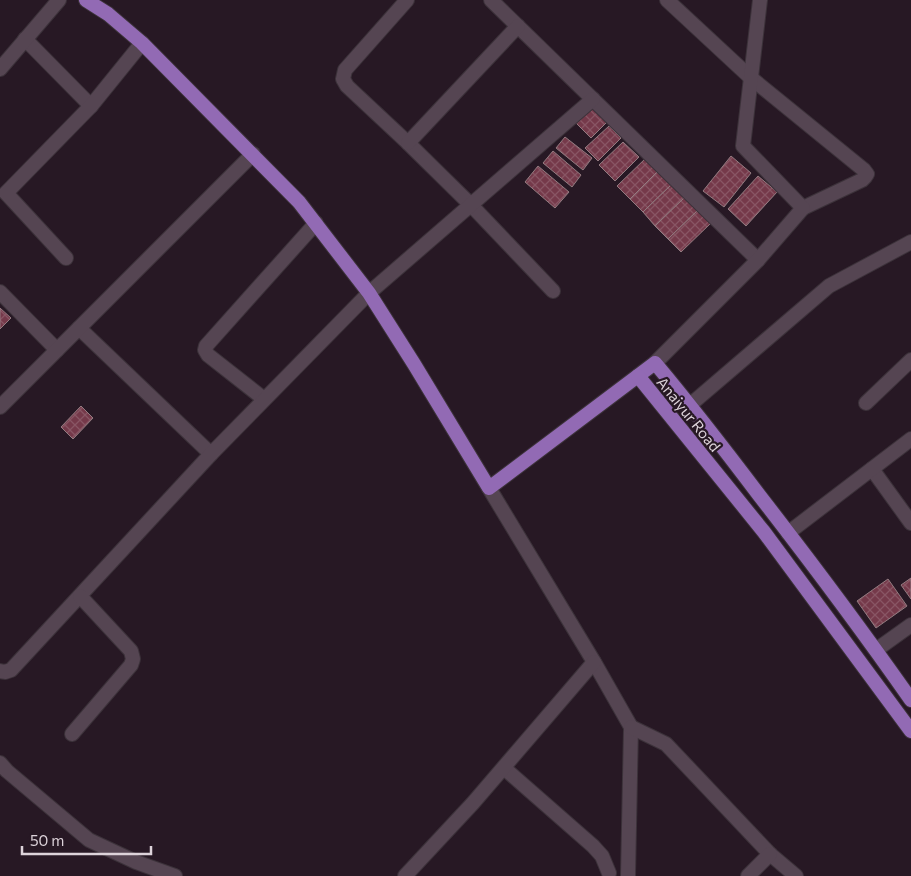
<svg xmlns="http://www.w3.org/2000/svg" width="911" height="876" font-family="Commissioner,sans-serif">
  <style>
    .building { fill: url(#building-cross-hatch); stroke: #937b80 }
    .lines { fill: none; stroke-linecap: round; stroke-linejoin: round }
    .minor-casing { stroke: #3c323a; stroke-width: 16 }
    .primary-casing { stroke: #3c323a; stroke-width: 16 }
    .minor { stroke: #554552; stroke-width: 14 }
    .primary { stroke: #926ab4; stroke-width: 14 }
    .labels { text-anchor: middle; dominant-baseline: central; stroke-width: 4.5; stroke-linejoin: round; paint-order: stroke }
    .street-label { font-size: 15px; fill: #ddd3da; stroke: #271824 }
  </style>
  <defs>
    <pattern id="building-cross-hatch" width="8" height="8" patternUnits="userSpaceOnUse" patternTransform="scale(1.25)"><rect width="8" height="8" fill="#75394a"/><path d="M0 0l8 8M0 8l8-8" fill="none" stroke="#885564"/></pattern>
  </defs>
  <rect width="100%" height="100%" fill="#271824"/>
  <!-- building -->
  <g class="building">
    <polygon points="591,107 607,122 591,138 575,122"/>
    <polygon points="609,126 621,138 598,161 585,148"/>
    <polygon points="565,137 592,158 583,170 556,148"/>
    <polygon points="623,142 639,157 615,181 599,165"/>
    <polygon points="553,151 581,175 572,187 543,163"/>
    <polygon points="731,156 751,173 724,207 703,191"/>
    <polygon points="647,157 659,170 630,199 617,186"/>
    <polygon points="538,166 569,192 555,208 525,182"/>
    <polygon points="659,170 672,184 643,212 630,199"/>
    <polygon points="758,176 777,192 746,226 728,209"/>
    <polygon points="672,184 685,197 655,226 643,212"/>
    <polygon points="685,197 698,210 668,239 655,226"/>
    <polygon points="698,210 711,223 681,252 668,239"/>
    <polygon points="0,308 11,318 0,329"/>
    <polygon points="81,406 93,418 73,439 61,427"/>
    <polygon points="911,578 911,599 901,585"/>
    <polygon points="888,579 907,606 876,628 857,601"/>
  </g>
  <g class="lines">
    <defs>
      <g id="minor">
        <polyline points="407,0 345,70 343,79 347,86 408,143 471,205 553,291"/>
        <polyline points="491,0 758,260"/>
        <polyline points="667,0 751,78 864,170 867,174 865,177 862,180 803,208"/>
        <polyline points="25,39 91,106"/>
        <polyline points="0,69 59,0"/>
        <polyline points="408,143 518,26"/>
        <polyline points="66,258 6,193 91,106 142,43"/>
        <polyline points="0,292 57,350"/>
        <polyline points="79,328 211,454"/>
        <polyline points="655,363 758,260 803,208 743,146 760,0"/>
        <polyline points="264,399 208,355 205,350 206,346 316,223"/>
        <polyline points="866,403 911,360"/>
        <polyline points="690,405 829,286 911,242"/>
        <polyline points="0,407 253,154"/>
        <polyline points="872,469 911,523"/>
        <polyline points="489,488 594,662 631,727 628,876"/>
        <polyline points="788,533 911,439"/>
        <polyline points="876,650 911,625"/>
        <polyline points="0,671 5,672 11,670 211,454 369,293 593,99"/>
        <polyline points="631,727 666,744 770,854 796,876"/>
        <polyline points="72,734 131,665 133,659 131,651 80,596"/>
        <polyline points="0,763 7,771 89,840 136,862 175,876"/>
        <polyline points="504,768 593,846 602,856 609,873"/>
        <polyline points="405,876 473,803 594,662"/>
        <polyline points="748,876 770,854"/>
      </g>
      <g id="primary">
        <path d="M86 0 108 14 142 43 299 202 369 293 414 364 489 488 655 363C691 406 725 450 759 495 811 562 862 630 911 700"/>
        <polyline points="638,376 764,532 911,731"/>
      </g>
    </defs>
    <!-- minor casing -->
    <use href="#minor" class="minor-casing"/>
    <!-- primary casing -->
    <use href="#primary" class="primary-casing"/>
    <!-- minor -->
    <use href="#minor" class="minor"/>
    <!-- primary -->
    <use href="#primary" class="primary"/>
  </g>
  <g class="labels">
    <!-- street labels -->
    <g class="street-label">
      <text transform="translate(689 414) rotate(51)">Anaiyur Road</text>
    </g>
  </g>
  <!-- scale -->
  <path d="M22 846v8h129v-8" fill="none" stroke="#ddd3da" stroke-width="2.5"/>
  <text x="30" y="846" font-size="15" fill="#ddd3da" stroke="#271824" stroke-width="4" paint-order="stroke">50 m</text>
</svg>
